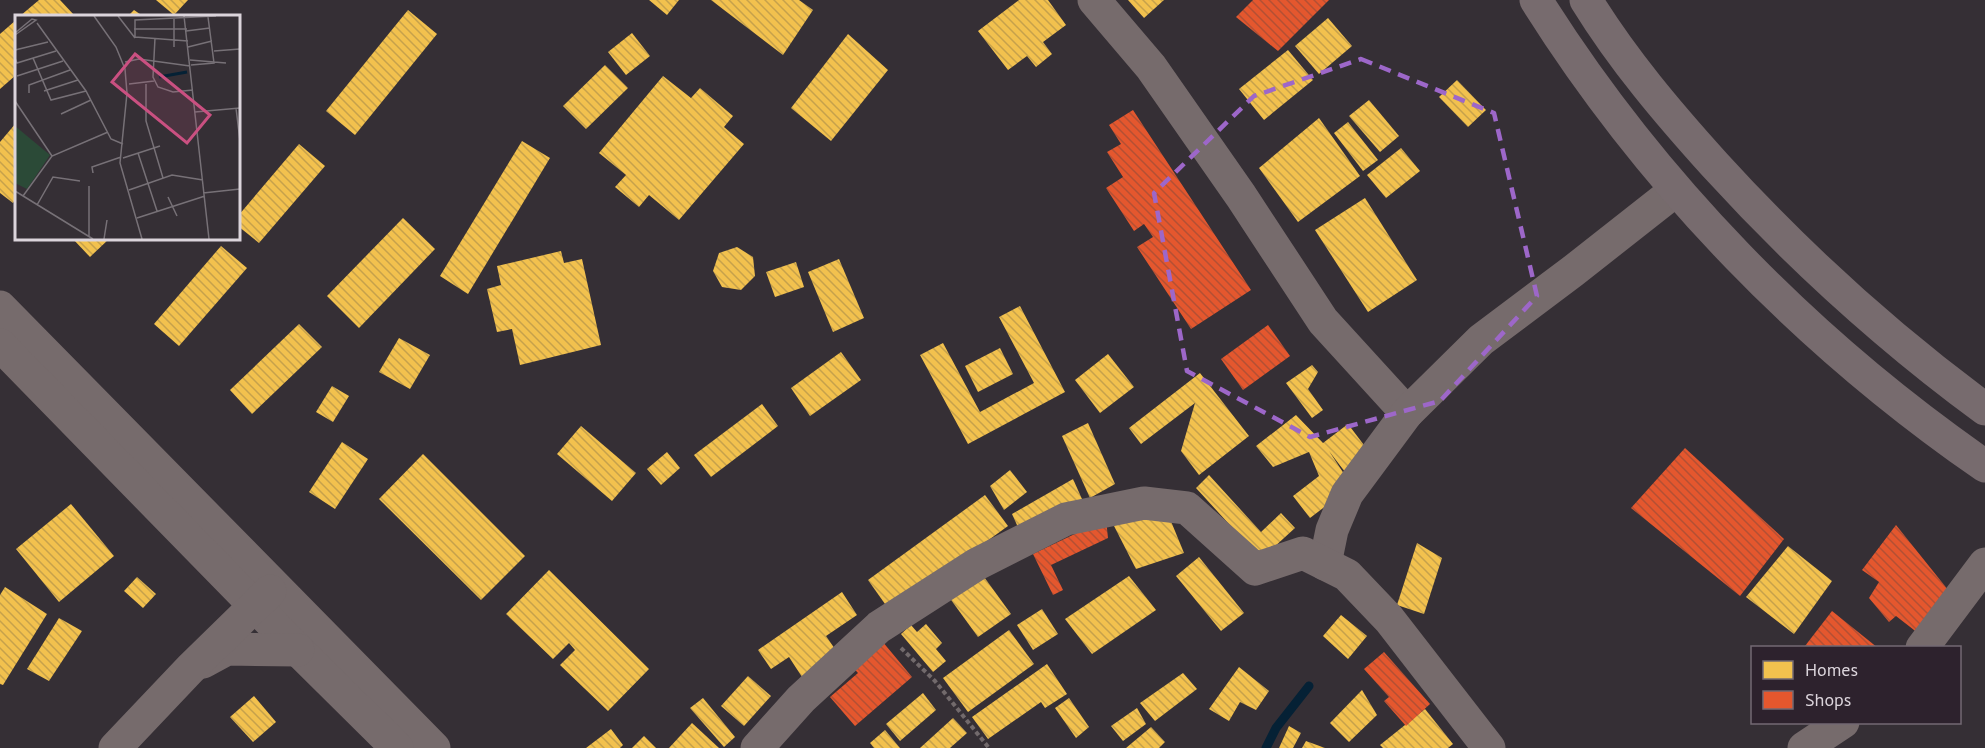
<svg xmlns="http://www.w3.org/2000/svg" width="1985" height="748" font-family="'PT Sans',sans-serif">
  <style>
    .homes { fill: url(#homes-back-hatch) }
    .shops { fill: url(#shops-back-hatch) }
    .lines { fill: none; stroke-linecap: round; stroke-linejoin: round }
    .stream { stroke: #052135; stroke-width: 9 }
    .path { stroke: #726a6c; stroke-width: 4; stroke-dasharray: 4.5 3; stroke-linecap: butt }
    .minor { stroke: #766b6c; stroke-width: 33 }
    .major { stroke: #776b6e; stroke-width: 33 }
    .marked { fill: none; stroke: #9d67c9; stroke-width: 4.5; stroke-dasharray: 12 8; stroke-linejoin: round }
    .inset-river { fill: none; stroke: #052135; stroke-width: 3 }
    .inset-road { fill: none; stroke: #777177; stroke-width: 1.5 }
    .view { fill: #ca5081; fill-opacity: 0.15; stroke: #ca5081; stroke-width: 3 }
    .inset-edge { fill: none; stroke: #dbd4db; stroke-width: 3 }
  </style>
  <defs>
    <pattern id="homes-back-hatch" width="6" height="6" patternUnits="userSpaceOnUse" patternTransform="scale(1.5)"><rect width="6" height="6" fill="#f2c14e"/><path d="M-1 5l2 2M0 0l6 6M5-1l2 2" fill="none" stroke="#c6a14b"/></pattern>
    <pattern id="shops-back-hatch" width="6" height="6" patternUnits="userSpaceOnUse" patternTransform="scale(1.5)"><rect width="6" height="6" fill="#e4572e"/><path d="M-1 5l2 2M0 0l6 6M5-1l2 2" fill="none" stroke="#b35034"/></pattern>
  </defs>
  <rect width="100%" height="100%" fill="#352f35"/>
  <!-- homes -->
  <g class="homes">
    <polygon points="39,0 60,0 75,16 20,16"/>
    <polygon points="156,0 188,0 174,15"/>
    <polygon points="649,0 679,0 667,15"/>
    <polygon points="711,0 799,0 813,10 783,55"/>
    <polygon points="1019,0 1048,0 1066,25 1043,42 1052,54 1036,67 1027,56 1008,70 978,31"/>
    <polygon points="1128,0 1164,0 1144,18"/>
    <polygon points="134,10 143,16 128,16"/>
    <polygon points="408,10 437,34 355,135 326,111"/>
    <polygon points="1328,18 1352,46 1319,74 1295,46"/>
    <polygon points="16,20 16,75 0,89 0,34"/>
    <polygon points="632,33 650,56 626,75 608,52"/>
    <polygon points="848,34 888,70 831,141 791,108"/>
    <polygon points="1288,50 1313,80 1264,120 1239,89"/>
    <polygon points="605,65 628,88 586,129 563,106"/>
    <polygon points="663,76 691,98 700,88 733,116 724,127 744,144 679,220 649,195 639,207 615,187 626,175 599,153"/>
    <polygon points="1457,80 1486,110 1468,127 1439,97"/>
    <polygon points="1369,100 1399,136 1380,152 1349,116"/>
    <polygon points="1319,118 1360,176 1298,222 1259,168"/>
    <polygon points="1348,122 1378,160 1363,171 1334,133"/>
    <polygon points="16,123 16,199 13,203 0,193 0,142"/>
    <polygon points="522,141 550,158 468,294 440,276"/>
    <polygon points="299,144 325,166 259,243 238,226 238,216"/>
    <polygon points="1401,148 1420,171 1386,198 1367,175"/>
    <polygon points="1365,198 1417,280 1368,312 1315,230"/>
    <polygon points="403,218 435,249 359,328 327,296"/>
    <polygon points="72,238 110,238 90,257"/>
    <polygon points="221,246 247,268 179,346 154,324"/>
    <polygon points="737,247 753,257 755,276 741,290 722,287 713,271 719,253"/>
    <polygon points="561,251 564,263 582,259 601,345 520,365 512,329 497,332 487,289 501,285 497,266"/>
    <polygon points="839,259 864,318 833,332 808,272"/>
    <polygon points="796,262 804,287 775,297 766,272"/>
    <polygon points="1020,306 1065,392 968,444 920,355 943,343 980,412 1034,383 999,317"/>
    <polygon points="299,324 322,347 252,414 230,390"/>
    <polygon points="399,338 430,355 410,389 379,372"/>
    <polygon points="1000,348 1013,374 978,392 965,366"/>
    <polygon points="841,352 861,380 810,416 791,388"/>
    <polygon points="1108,354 1134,387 1100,413 1075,380"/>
    <polygon points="1312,365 1318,372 1308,389 1323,410 1312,418 1286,383"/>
    <polygon points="1200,373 1249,436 1199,475 1181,451 1195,403 1141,444 1129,428"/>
    <polygon points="332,386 349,396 333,422 316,412"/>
    <polygon points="762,404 778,426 711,477 694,455"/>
    <polygon points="1296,415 1323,443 1348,424 1370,453 1345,472 1329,451 1352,486 1310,518 1293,496 1319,476 1309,452 1273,467 1256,446"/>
    <polygon points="1088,423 1115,484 1090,498 1062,436"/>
    <polygon points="581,426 636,473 612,501 557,454"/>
    <polygon points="342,442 368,459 335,509 309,492"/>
    <polygon points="667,452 680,468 661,485 647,469"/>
    <polygon points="423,454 525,556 481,600 379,499"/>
    <polygon points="1010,470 1027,492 1004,510 990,486"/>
    <polygon points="1209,475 1261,532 1281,513 1295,528 1261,559 1196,488"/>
    <polygon points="1073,479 1091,519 1021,534 1012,514"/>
    <polygon points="985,495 1008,526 890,611 868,580"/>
    <polygon points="71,504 114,556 59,602 16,549"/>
    <polygon points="1168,514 1184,553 1136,569 1113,524"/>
    <polygon points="1417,543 1442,558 1424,614 1397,605"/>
    <polygon points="1788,546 1832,581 1794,634 1746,597"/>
    <polygon points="1199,557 1244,613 1221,631 1176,576"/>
    <polygon points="549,570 649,669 608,711 560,665 575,650 569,643 553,659 506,614"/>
    <polygon points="979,570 1011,614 978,637 946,593"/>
    <polygon points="1129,576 1156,610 1092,654 1065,619"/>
    <polygon points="137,577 156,594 143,608 124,591"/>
    <polygon points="5,587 47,614 3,685 0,684 0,595"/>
    <polygon points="842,592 857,615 826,636 837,652 802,677 789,657 771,669 758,650"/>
    <polygon points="1042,609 1058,634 1033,650 1017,625"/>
    <polygon points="1341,615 1367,636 1348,659 1323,636"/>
    <polygon points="59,618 82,631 49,681 27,669"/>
    <polygon points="926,624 942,643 936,649 946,661 933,672 901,634 911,625 917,632"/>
    <polygon points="1009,630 1034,664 968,712 943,678"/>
    <polygon points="1047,664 1067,694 1045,708 1041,702 988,739 972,717"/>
    <polygon points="1239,667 1269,691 1256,710 1240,702 1229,721 1209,709"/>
    <polygon points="1183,673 1197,689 1155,721 1140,703"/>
    <polygon points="748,676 771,696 744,726 721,706"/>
    <polygon points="1362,690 1377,715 1349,742 1330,723"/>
    <polygon points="923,693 936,710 900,741 886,724"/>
    <polygon points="254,696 276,722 253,742 230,717"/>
    <polygon points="703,698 735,737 724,747 690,708"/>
    <polygon points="1069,698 1089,727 1076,738 1055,708"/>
    <polygon points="1137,708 1146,724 1123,741 1111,726"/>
    <polygon points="1425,709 1453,744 1448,748 1383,748 1380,745"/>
    <polygon points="953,718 967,733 950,748 920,748"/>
    <polygon points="692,723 719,748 669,748"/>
    <polygon points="1289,726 1301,733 1293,748 1279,748"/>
    <polygon points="1151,727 1165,742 1159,748 1126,748"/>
    <polygon points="611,729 623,745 620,748 586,748"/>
    <polygon points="885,730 900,748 874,748 870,743"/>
    <polygon points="644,736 656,748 632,748"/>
    <polygon points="1306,741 1325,748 1302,748"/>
  </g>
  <!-- shops -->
  <g class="shops">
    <polygon points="1253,0 1329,0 1278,51 1236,17"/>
    <polygon points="1133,110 1251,290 1191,329 1137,247 1153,237 1144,224 1134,231 1106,188 1123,177 1107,152 1121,144 1109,125"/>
    <polygon points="1268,325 1290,356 1243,390 1221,359"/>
    <polygon points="1685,448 1784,539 1740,596 1631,508"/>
    <polygon points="1106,519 1108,538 1051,565 1063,590 1053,595 1033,554"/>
    <polygon points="1896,525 1953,596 1923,637 1896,616 1889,622 1869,598 1879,582 1862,570"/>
    <polygon points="1832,611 1878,648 1807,648 1805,646"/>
    <polygon points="877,635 912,677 855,726 830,697 858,673 847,661"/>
    <polygon points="1384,652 1430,704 1406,726 1384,701 1389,697 1364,669"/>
  </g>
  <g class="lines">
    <!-- stream -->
    <polyline class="stream" points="1266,748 1276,728 1309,686"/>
    <!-- path -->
    <polyline class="path" points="901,648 935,681 989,748"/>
    <!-- minor -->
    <g class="minor">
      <polyline points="1094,0 1151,67 1241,196 1323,321 1407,413"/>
      <polyline points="0,307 434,748"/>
      <polyline points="0,345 298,650 397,748"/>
      <polyline points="1325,564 1332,530 1347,494 1407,413 1481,340 1573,271 1676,190"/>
      <polyline points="1922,648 1985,564"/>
      <polyline points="203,662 227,649 298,650"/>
      <polyline points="115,748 190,669 270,591"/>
      <polyline points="757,748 801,699 879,627 977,564 1066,519 1144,503 1187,508 1255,569 1303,553 1347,575 1389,619 1489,748"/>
      <polyline points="1804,748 1843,722"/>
    </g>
    <!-- major -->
    <g class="major">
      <path d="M1536 0C1651 183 1807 343 1985 466"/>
      <path d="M1586 0C1623 60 1668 113 1715 165 1797 255 1887 337 1985 409"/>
    </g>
  </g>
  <!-- marked area -->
  <path class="marked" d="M1361 59 1494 113 1537 296 1440 401 1310 437 1187 371 1154 193 1254 96Z"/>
  <!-- overview -->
  <g transform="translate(15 15)">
    <rect width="225" height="225" fill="#352f35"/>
    <path d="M0 111 35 140 12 174 0 168Z" fill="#2b4a37"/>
    <path class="inset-river" d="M144 62 172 57"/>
    <path class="inset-road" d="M79 1 101 32 110 54 112 78 105 148 127 224M103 1 120 23M169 1 194 224M159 4V32M22 8 71 76 96 124 108 129M119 14H172M171 16 195 13M0 18 17 4 21 5 0 20M120 22 173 26M120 23V5L201 1M140 23 138 62 143 72 158 77 178 75M173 32 197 26M0 35 33 27M199 36 225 34M0 43 2 48 41 36M18 43 36 85 71 76M175 45 211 48M110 47 124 44 175 51M176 50 199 48 193 2M2 61 48 46M114 69 139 66M131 69V106L148 163M29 76 63 65M14 78V70L55 55M0 86 37 141M221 93 225 126M180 97 225 93M46 99 76 85M123 138 142 196M108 143 145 131M78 158 77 152 106 142M74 171V221M114 175 157 160 188 165M0 176 78 224M188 178 225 174M8 181 37 141 93 117M153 182 162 201M22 190 38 162 65 166M122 203 190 181M89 224 92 205"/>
    <path class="view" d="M120 39 195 100 172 128 97 67Z"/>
    <rect width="225" height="225" class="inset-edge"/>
  </g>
  <!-- legend -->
  <rect x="1751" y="646" width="210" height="78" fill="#2d222d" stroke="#736973" stroke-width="1.5"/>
  <rect x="1763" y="661" width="30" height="18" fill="#f2c14e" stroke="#736973" stroke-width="1.5"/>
  <text x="1805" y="676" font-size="18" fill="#dbd4db">Homes</text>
  <rect x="1763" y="691" width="30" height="18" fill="#e4572e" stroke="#736973" stroke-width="1.5"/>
  <text x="1805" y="706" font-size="18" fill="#dbd4db">Shops</text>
</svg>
